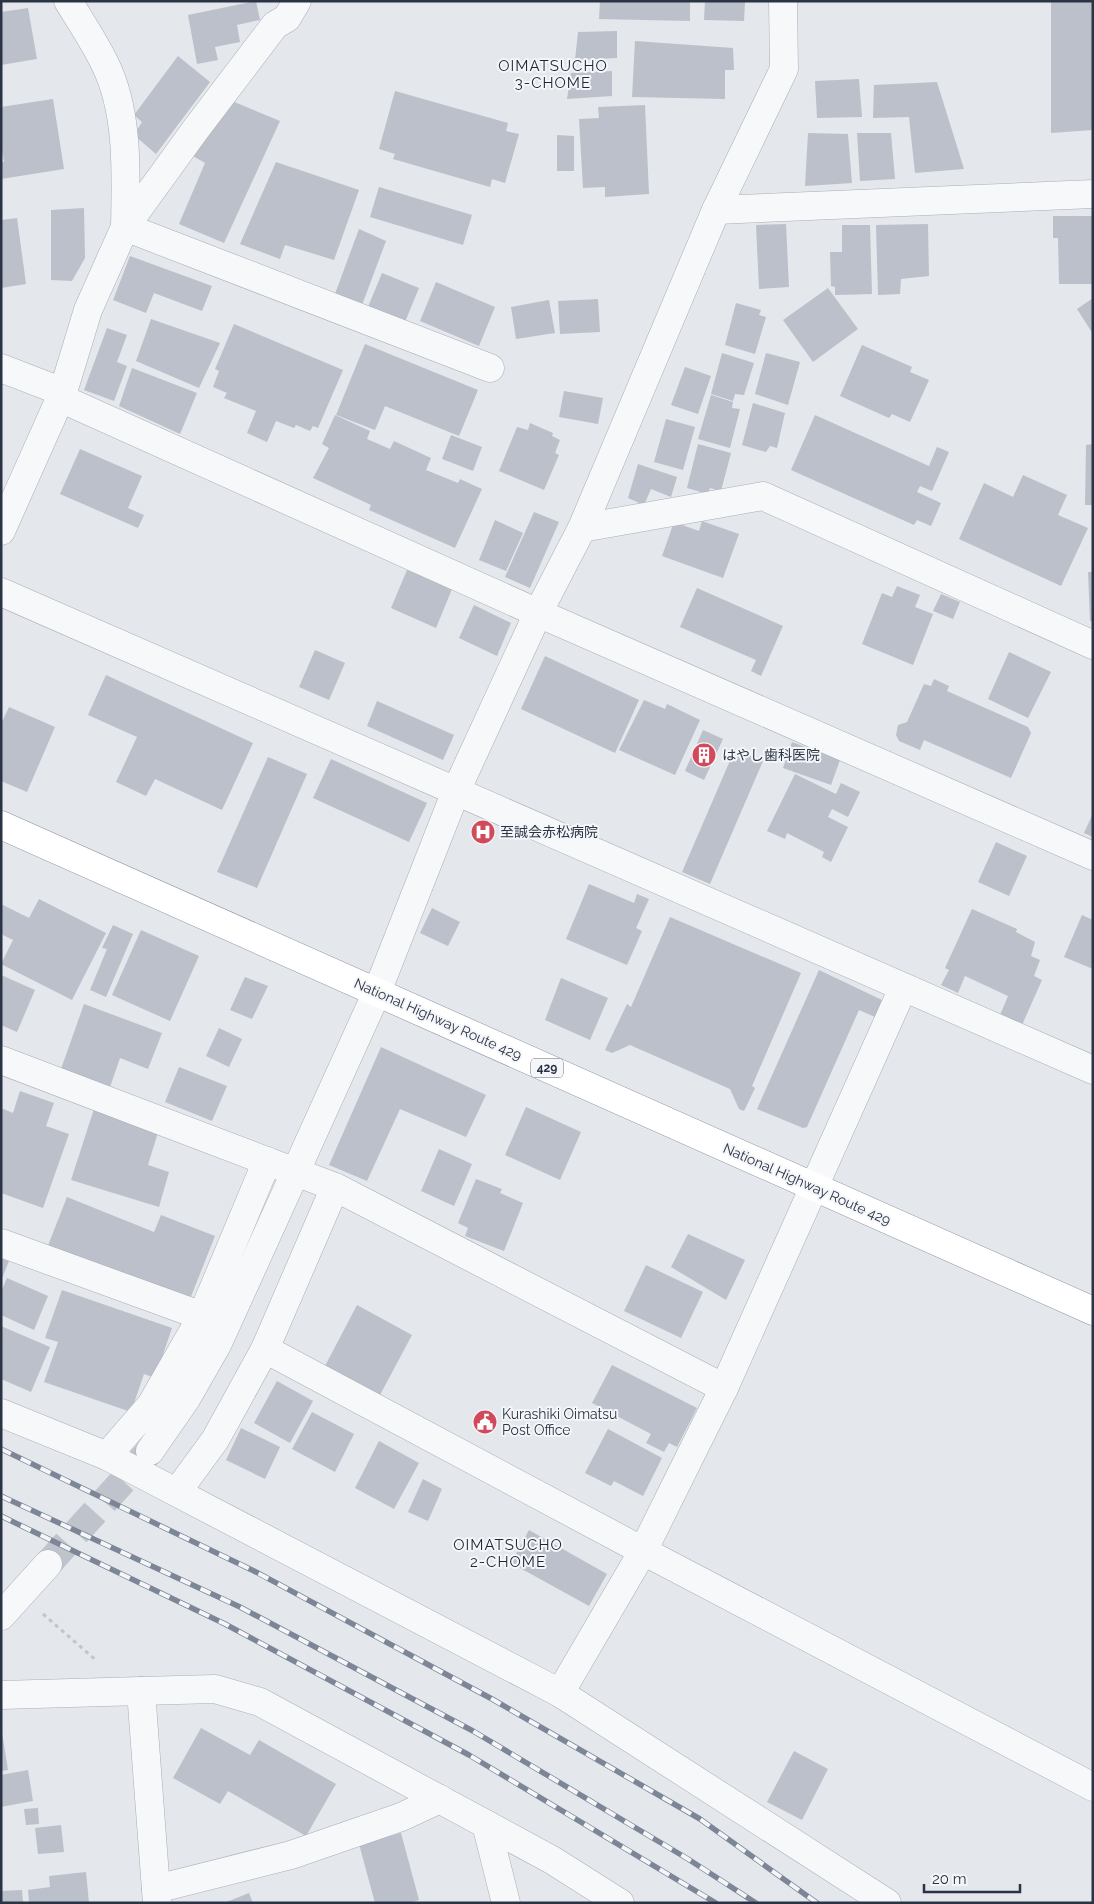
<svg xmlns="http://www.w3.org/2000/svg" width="1094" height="1904" font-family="Raleway,'Noto Sans JP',sans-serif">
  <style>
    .building { fill: #bbc0ca }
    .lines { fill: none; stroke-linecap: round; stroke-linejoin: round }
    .tertiary-tunnel { stroke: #bfc3cb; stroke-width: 28; stroke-dasharray: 28 14; stroke-linecap: butt }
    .minor-casing { stroke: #a9aeb7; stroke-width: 29 }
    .tertiary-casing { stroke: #a9aeb7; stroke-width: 29 }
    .trunk-casing { stroke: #8b94a3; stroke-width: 29 }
    .path { stroke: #c2c5cb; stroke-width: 3; stroke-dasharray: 4 4; stroke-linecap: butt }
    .minor { stroke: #f7f8fa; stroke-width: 28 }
    .tertiary { stroke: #f7f8fa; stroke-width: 28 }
    .trunk { stroke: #fff; stroke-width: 28 }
    .rail-casing { stroke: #7d8696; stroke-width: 5.5 }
    .rail { stroke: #f4f6f9; stroke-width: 4; stroke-dasharray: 11; stroke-linecap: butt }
    .labels { text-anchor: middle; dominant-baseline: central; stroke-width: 4; stroke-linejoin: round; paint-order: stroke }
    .shield { fill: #f4f6f9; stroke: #676e7b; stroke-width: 1 }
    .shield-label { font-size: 12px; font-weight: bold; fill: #2b3445 }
    .poi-label { font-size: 14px; fill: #2b3445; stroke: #f4f6f9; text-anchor: start }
    .street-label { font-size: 14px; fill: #2b3445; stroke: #f4f6f9 }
    .neighbourhood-label { font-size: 15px; letter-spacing: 1px; fill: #1d2536; stroke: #f4f6f9 }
  </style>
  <rect width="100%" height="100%" fill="#e4e7ec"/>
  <!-- building -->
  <g class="building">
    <polygon points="256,1 260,20 237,25 240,42 215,47 218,60 197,64 188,15"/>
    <polygon points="600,1 690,1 690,21 599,19"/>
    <polygon points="705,1 745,1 744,21 704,20"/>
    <polygon points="1051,1 1093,1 1093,130 1051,133"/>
    <polygon points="28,8 37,59 1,65 1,12"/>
    <polygon points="617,31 617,58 575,60 578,32"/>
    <polygon points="635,41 733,48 734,70 725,70 725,99 632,97"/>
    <polygon points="178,56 210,82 156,154 134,135 142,122 134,115"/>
    <polygon points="612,71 612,96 567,99 571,73"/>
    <polygon points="859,79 862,117 817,118 815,81"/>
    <polygon points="937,82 964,169 915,173 909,117 873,118 874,85"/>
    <polygon points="395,91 508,123 506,131 519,134 505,183 492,179 490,187 393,159 395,154 379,149"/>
    <polygon points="53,99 64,169 1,179 1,162 4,162 1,142 1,107"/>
    <polygon points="232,101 280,121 224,243 179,224 205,163 193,156"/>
    <polygon points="645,105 649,194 605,197 605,187 583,188 579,119 599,118 598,107"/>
    <polygon points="808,133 848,134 852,183 805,186"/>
    <polygon points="857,133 891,133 895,179 860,181"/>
    <polygon points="557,135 574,136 574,171 557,171"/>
    <polygon points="276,162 359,190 334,260 285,245 280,259 240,244"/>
    <polygon points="379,187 472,215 463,245 370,217"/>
    <polygon points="84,208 85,258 72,281 51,280 51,210"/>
    <polygon points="1053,216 1093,216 1093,284 1059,284 1058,238 1053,238"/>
    <polygon points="17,218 26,284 1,288 1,220"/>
    <polygon points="786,224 789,287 759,289 756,225"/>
    <polygon points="928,224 929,276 901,279 900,294 878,295 876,225"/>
    <polygon points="842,225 870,225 872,294 835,295 835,287 831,286 830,252 842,252"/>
    <polygon points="359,229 386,241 362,305 335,294"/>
    <polygon points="130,256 212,286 202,311 154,293 146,313 113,300"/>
    <polygon points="382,273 419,288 405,322 368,307"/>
    <polygon points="436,282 495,307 479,346 420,321"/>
    <polygon points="828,288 858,329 813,362 783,320"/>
    <polygon points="1093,298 1093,334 1077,309"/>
    <polygon points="598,299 600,332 560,334 558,301"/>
    <polygon points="549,300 555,333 516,339 511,307"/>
    <polygon points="736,303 761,310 759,315 766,317 755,354 725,345"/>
    <polygon points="151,319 220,343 199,388 136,361"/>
    <polygon points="234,324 343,370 318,428 313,426 310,431 296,425 294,428 276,421 267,442 247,433 256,411 224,398 227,393 213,387 219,371 215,369"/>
    <polygon points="107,328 127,335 117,362 127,366 114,401 84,390"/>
    <polygon points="365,344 478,390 459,436 385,406 375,430 336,415"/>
    <polygon points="862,345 912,367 910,372 929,380 910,422 892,414 889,418 840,396"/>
    <polygon points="722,353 754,363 744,395 735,394 733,401 711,394"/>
    <polygon points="766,353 800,362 788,405 755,394"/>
    <polygon points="685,367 711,376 698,414 671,405"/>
    <polygon points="132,368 197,393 180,434 119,406"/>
    <polygon points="564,391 603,398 598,424 559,417"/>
    <polygon points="711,395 733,402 732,408 740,409 730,448 698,439"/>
    <polygon points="753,403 785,413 777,448 770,446 766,452 742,445"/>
    <polygon points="335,415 370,431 367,439 390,449 394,441 431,458 426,470 458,483 460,479 482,489 455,548 369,510 371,505 313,478 329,448 322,444"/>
    <polygon points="815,415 929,466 937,447 949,452 932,491 920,486 917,492 941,503 931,526 917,520 914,525 791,470"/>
    <polygon points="666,419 695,427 683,470 654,462"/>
    <polygon points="530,423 553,433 552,436 560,440 555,453 559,455 544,490 499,471 517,427 528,430"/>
    <polygon points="451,435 482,447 473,471 442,459"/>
    <polygon points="698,444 731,453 721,491 710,488 708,494 687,488"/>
    <polygon points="1093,444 1093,505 1085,505 1086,445"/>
    <polygon points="80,449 142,476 128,508 144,515 138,528 60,494"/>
    <polygon points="638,464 677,477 671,497 651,489 644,505 628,498"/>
    <polygon points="1023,475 1067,495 1058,515 1088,528 1061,586 959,539 984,483 1013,497"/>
    <polygon points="534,512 559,522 530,588 505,577"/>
    <polygon points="495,520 523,533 506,571 479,560"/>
    <polygon points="702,521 739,534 723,578 662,556 674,522 699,531"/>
    <polygon points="407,570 452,589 436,628 391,608"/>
    <polygon points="1088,572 1093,572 1093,621 1090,621"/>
    <polygon points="897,586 920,595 915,607 933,614 913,665 862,644 882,593 892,597"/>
    <polygon points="697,588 783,626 761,676 751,671 756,660 680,627"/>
    <polygon points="941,594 960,602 953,619 933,611"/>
    <polygon points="474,605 511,623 497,656 459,638"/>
    <polygon points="315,650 345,663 329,700 299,687"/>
    <polygon points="1009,652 1051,672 1028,718 988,699"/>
    <polygon points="545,656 639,700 615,753 521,709"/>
    <polygon points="106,675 253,743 222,810 155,779 146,796 116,782 137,737 88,715"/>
    <polygon points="934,679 949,686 947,691 1028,727 1031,733 1011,778 924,740 920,750 899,741 896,735 898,725 907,722 924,684 931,686"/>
    <polygon points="644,700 665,709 667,704 700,720 675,775 619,750"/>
    <polygon points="377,701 454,735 443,760 367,726"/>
    <polygon points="9,707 55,727 27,792 1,781 1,724"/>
    <polygon points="703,730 723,739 704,780 685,771"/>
    <polygon points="792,742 840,760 831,785 783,768"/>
    <polygon points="735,749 763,761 710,884 682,872"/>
    <polygon points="268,757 307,774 257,888 217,872"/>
    <polygon points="331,759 427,803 409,842 313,798"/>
    <polygon points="795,774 836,794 841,783 860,792 848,817 832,809 828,817 848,827 831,862 822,857 824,852 787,833 785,839 767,831"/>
    <polygon points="1093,813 1093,837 1084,833"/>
    <polygon points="996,842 1027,856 1009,896 978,882"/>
    <polygon points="589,884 634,903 637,894 649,899 636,928 642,931 627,965 566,939"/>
    <polygon points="39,899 106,933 72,1000 1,964 13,940 1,934 1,904 29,918"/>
    <polygon points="432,908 460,922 448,946 420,933"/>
    <polygon points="972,909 1017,929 1016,932 1035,942 1031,956 1040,960 1034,976 1042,980 1022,1025 1000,1015 1008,996 965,976 958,993 941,985 949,970 945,968"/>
    <polygon points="1082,915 1093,920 1093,969 1064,957"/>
    <polygon points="670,917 801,973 752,1086 755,1088 744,1111 739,1109 730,1089 630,1045 612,1053 605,1050 627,1004 631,1007"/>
    <polygon points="113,925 133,934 106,997 90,990 107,949 102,948"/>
    <polygon points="141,930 199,956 170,1021 112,995"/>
    <polygon points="819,970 882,1000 875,1017 859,1010 807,1127 803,1128 757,1109"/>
    <polygon points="1,975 35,990 17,1032 1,1025"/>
    <polygon points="245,977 268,986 252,1019 230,1010"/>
    <polygon points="561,978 608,998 590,1040 545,1020"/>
    <polygon points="84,1004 162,1033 148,1069 120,1058 110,1087 61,1069"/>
    <polygon points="219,1028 242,1039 229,1067 206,1056"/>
    <polygon points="381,1047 486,1095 466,1137 400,1109 367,1181 329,1165"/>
    <polygon points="179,1067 227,1086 212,1121 165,1102"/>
    <polygon points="20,1091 54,1103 46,1126 69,1134 43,1208 1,1193 1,1108 13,1113"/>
    <polygon points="526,1107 581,1132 560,1180 505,1155"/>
    <polygon points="94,1109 159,1129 148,1165 169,1172 159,1207 71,1180"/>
    <polygon points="439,1149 472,1164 454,1206 421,1191"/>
    <polygon points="476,1179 502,1189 500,1193 523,1203 504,1251 465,1236 468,1228 458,1223"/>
    <polygon points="67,1197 154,1232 161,1215 215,1236 188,1304 47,1248"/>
    <polygon points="688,1234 745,1260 726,1300 671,1267"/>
    <polygon points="1,1258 9,1261 1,1281"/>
    <polygon points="646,1265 703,1292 681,1338 624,1311"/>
    <polygon points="7,1278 48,1296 34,1330 1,1315 1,1292"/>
    <polygon points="62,1290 172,1328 155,1378 144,1374 131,1412 44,1382 58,1342 45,1338"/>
    <polygon points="357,1305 412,1335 380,1395 325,1366"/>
    <polygon points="1,1326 50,1347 31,1392 1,1379"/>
    <polygon points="612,1365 697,1408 677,1447 669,1443 664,1452 646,1443 651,1434 592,1403"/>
    <polygon points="277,1381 313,1401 290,1443 254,1423"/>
    <polygon points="312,1412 354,1434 335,1472 292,1449"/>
    <polygon points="241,1428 280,1447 265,1479 226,1460"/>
    <polygon points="608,1429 662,1458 643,1496 614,1481 611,1486 585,1473"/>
    <polygon points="379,1441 419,1463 394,1509 355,1488"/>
    <polygon points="423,1479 442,1489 428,1521 408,1512"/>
    <polygon points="529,1530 607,1574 589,1606 511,1563"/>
    <polygon points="1,1726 8,1770 1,1771"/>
    <polygon points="201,1728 250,1755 259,1740 336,1784 306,1836 228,1791 220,1804 173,1778"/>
    <polygon points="794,1751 828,1769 802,1820 767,1802"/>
    <polygon points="28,1770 33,1801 1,1807 1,1775"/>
    <polygon points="38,1808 39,1824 26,1825 24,1809"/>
    <polygon points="61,1825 64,1852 38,1854 35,1828"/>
    <polygon points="401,1833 419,1900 408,1903 375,1903 359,1844"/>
    <polygon points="86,1872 89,1903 29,1903 28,1890 50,1887 49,1876"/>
    <polygon points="22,1890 23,1903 1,1903 1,1891"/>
    <polygon points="249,1893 253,1903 224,1903"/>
  </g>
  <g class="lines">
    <!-- tertiary-tunnel -->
    <polyline class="tertiary-tunnel" points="48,1564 149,1452"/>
    <defs>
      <g id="minor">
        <path d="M68 1C81 22 95 43 105 64 129 112 126 175 125 227"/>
        <polyline points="716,210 1093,194"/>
        <polyline points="125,227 490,368"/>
        <polyline points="1,368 63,392"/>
        <polyline points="60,398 538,613 1093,856"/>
        <polyline points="582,528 763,496 1093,645"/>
        <polyline points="1,531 63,392 88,310 125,227 196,129 275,25 287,18 297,1"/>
        <polyline points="1,592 1093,1070"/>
        <polyline points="377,992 456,791 538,613 582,528 716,210 784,69 783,1"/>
        <polyline points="1,1060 335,1187 265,1349 215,1440 177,1492"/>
        <polyline points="335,1187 724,1388"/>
        <polyline points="1,1243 202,1316"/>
        <polyline points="265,1349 643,1551 1093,1787"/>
        <polyline points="1,1413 107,1456 560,1693 887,1903"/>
        <polyline points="107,1456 151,1405 202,1316 267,1161"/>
        <polyline points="560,1693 643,1551 724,1388 903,988"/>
        <polyline points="1,1695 141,1691 157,1903"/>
        <polyline points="486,1824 506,1903"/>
        <polyline points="156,1889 291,1855 401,1817 440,1799"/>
      </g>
      <g id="tertiary">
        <polyline points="150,1451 186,1399 218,1343 377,992"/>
        <polyline points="1,1616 48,1564"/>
        <polyline points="141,1691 215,1689 260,1702 552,1860 620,1903"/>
      </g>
      <polyline id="trunk" points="1,825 1093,1311"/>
    </defs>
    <!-- minor casing -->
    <use href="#minor" class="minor-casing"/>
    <!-- tertiary casing -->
    <use href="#tertiary" class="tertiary-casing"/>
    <!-- trunk casing -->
    <use href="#trunk" class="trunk-casing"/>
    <!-- path -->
    <polyline class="path" points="43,1614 97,1661"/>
    <!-- minor -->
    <use href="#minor" class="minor"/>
    <!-- tertiary -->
    <use href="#tertiary" class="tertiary"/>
    <!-- trunk -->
    <use href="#trunk" class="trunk"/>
    <defs>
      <g id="rail">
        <polyline points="1,1449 254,1571 492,1699 700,1819 817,1903"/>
        <polyline points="1,1496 240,1607 473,1731 688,1859 756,1903"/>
        <polyline points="1,1516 225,1624 469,1755 716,1903"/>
      </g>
    </defs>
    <!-- rail casing -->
    <use href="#rail" class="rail-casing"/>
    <!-- rail -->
    <use href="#rail" class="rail"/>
  </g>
  <!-- icons -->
  <defs>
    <symbol id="building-disc" viewBox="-11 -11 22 22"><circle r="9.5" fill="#d1495b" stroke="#f4f6f9"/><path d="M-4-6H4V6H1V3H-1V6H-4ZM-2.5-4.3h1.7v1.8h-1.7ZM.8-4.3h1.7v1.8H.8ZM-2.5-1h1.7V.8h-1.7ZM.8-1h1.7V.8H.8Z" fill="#fff"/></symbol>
    <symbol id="hospital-disc" viewBox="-11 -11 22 22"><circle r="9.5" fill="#d1495b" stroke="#f4f6f9"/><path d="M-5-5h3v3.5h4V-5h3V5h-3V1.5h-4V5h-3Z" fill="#fff"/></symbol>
    <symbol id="civic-disc" viewBox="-11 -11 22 22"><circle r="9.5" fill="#d1495b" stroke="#f4f6f9"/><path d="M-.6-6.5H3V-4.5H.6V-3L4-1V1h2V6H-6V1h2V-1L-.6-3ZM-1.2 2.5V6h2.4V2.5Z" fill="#fff"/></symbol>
  </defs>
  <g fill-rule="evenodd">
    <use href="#building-disc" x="690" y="741" width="28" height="28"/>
    <use href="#hospital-disc" x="469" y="818" width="28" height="28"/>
    <use href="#civic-disc" x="471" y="1408" width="28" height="28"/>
  </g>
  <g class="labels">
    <!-- shield labels -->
    <rect class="shield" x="531" y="1058.5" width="32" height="19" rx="4"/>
    <g class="shield-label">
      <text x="547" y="1068">429</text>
    </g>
    <!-- poi labels -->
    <g class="poi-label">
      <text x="722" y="755">はやし歯科医院</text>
      <text x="500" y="832">至誠会赤松病院</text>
      <text x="502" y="1414">Kurashiki Oimatsu<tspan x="502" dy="16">Post Office</tspan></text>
    </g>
    <!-- street labels -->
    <g class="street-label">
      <text transform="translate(438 1019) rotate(24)">National Highway Route 429</text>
      <text transform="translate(807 1184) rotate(24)">National Highway Route 429</text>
    </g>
    <!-- neighbourhood labels -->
    <g class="neighbourhood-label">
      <text x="553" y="66">OIMATSUCHO<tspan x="553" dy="17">3-CHOME</tspan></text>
      <text x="508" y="1545">OIMATSUCHO<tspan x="508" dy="17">2-CHOME</tspan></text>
    </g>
  </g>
  <!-- border -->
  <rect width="1094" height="1904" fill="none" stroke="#2b3445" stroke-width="5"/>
  <!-- scale -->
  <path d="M924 1884v8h96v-8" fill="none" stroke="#2b3445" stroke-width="2.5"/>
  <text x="932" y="1884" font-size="15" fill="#2b3445" stroke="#f4f6f9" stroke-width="4" paint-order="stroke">20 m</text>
</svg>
